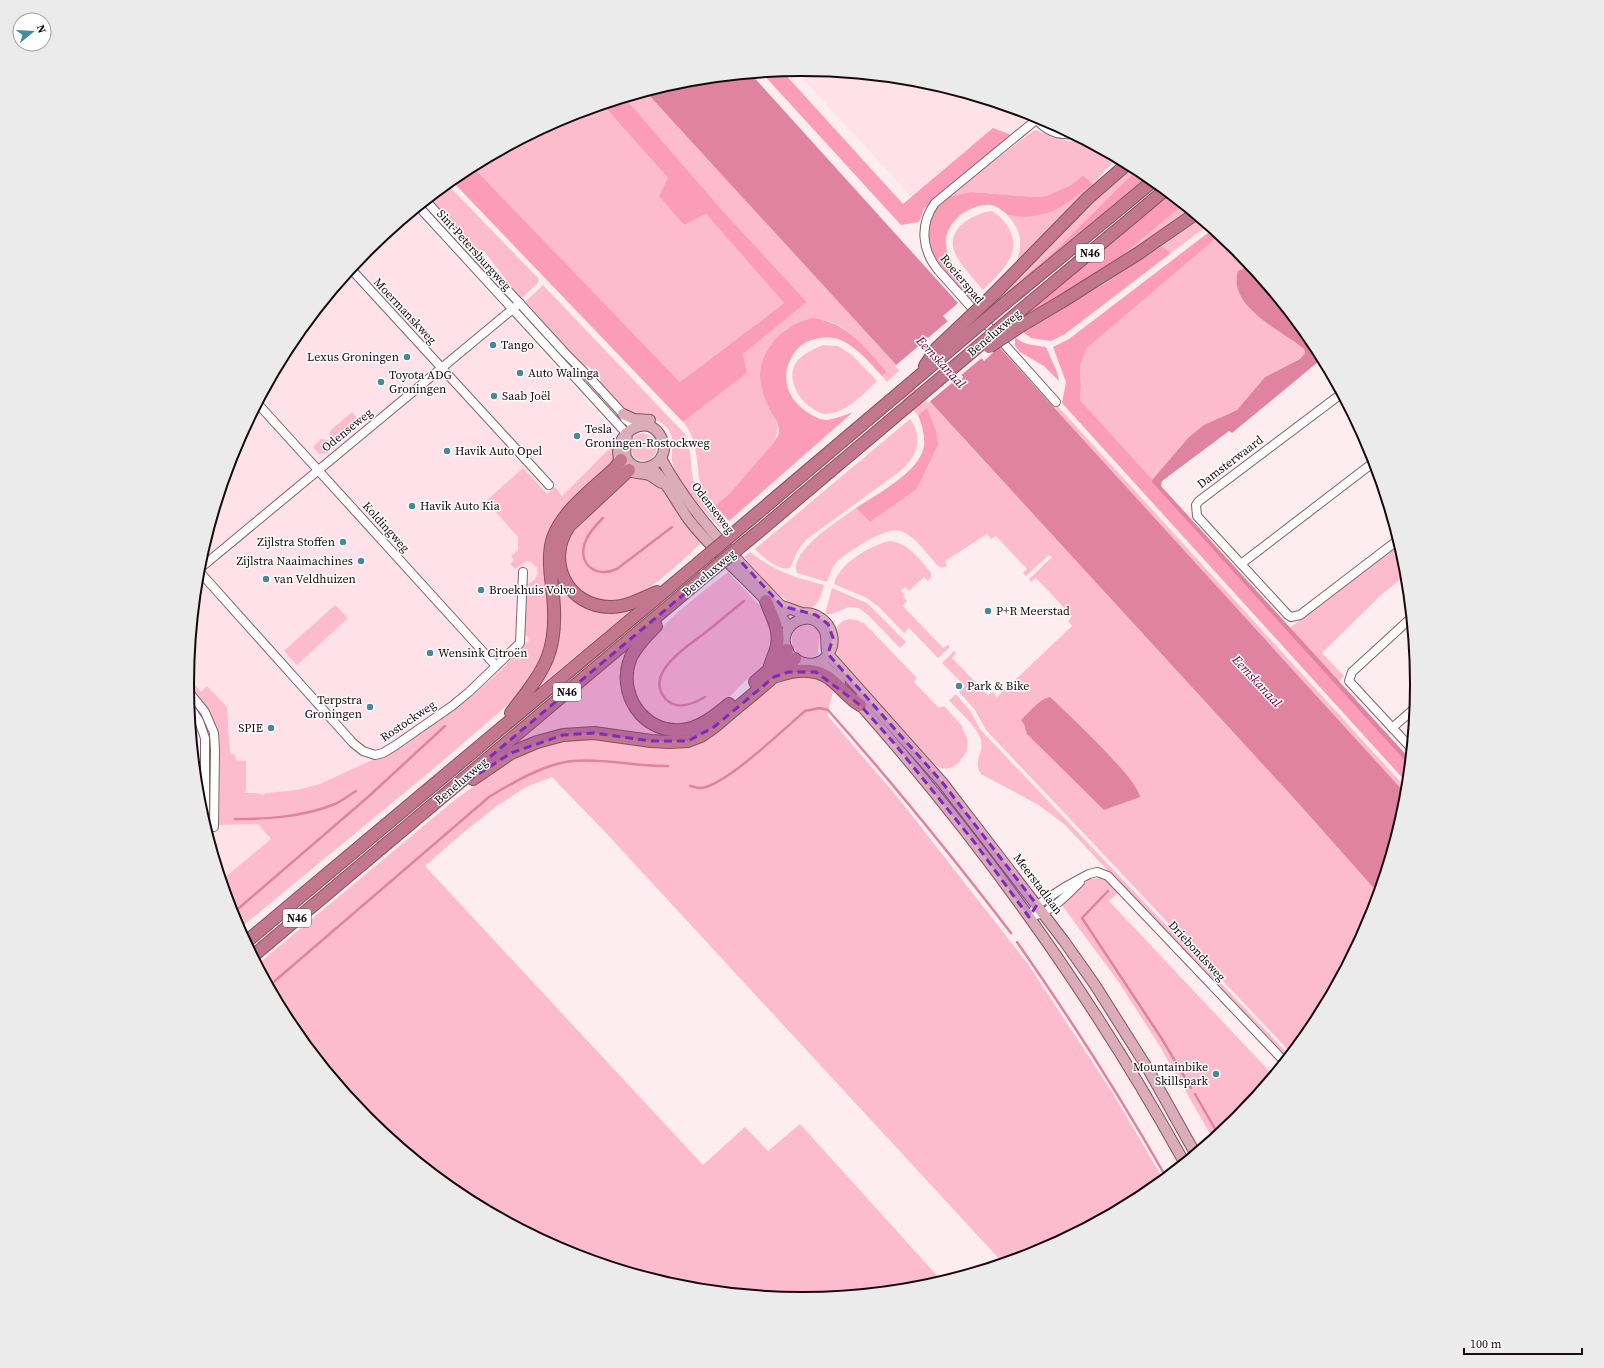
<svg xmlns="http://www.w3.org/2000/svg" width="1604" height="1368" font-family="'Source Serif 4',serif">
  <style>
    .built { fill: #fee1e9 }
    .green { fill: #fdbcce }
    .forest { fill: #fb9cb9 }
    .water { fill: #e083a0; fill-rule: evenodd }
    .pier { fill: #fdedf1 }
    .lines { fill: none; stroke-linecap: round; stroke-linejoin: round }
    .stream { stroke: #e083a0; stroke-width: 2.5 }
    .minor-casing { stroke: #83626b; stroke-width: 10 }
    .major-casing { stroke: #865161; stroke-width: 12 }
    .highway-casing { stroke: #865161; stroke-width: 14 }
    .minor { stroke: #fff; stroke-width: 8 }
    .major { stroke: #dbadbb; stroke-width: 10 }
    .highway { stroke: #c3778e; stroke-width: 12 }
    .highway-bridge-casing { stroke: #865161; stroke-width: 14; stroke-linecap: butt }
    .highway-bridge { stroke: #c3778e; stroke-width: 12 }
    .marked { fill: #7b2cbf; fill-opacity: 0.2; stroke: #7b2cbf; stroke-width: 3; stroke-dasharray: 8 5; stroke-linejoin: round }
    .poi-dot { fill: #458a97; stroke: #fff; stroke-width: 1.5 }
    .labels { text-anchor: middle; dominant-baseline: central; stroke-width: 3; stroke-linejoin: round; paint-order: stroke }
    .shield { fill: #fff; stroke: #5c5456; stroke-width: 1 }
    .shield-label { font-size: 11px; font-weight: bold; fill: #160a0e }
    .street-label { font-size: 12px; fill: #160a0e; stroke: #fff }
    .poi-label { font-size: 12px; fill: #160a0e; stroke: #fff; text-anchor: start }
    .water-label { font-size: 13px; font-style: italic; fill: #76003b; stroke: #fff }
    .rim { fill: none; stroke: #160a0e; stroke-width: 2 }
  </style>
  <rect width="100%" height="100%" fill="#fdedf1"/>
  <!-- built -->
  <g class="built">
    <polygon points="802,69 922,81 1041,117 924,211 795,70"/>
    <polygon points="414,211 620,438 534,670 232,912 202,814 206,740 189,703 187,684 199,564 234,448 291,342 367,249"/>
  </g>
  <!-- green -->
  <g class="green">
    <path d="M646 92 901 369 887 382 882 376 887 372C871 354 848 323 823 320 813 318 793 326 784 330L768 406C776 420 781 426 774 442L730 493 715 506 703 494 701 488C696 466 699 440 683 422L747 373 743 354 807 302 722 210 625 98Z"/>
    <polygon points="603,105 668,178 683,225 706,214 784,303 680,382 472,166 567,116"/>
    <path d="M1036 130 1052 137 1068 141 1082 140 1117 158 1015 267C1023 245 1023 230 1005 213L1015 216 1081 192 1092 185 1083 175 1071 185 1046 196 1035 197 971 192 947 197 1033 131Z"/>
    <polygon points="1133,167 1137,169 1060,246 1004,295 1003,294 1098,197"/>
    <polygon points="447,184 538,278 539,282 521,299 484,251 481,253 470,244 428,199"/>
    <polygon points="1183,205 1192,212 1101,273"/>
    <path d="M992 211C1000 216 1005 221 1009 229 1023 254 999 274 983 290 974 279 964 269 957 257 942 232 970 214 992 211Z"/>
    <polygon points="1200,219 1208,225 1171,253 1162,246"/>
    <polygon points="1220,235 1237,249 1314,343 1312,345 1250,266 1241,294 1254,313 1304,349 1305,353 1300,359 1265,377 1237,410 1223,416 1188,438 1152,480 1080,400 1081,387 1080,366 1087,348"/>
    <path d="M543 285 685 434C692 450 690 467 694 483 698 500 712 513 723 526L720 528C705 512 680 486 673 465 669 452 677 442 668 429 656 414 642 421 630 413 618 405 609 392 600 382L601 380 587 365 585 367 576 360 524 303Z"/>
    <path d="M823 345 838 346 852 355 877 381C862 395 847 413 826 414 821 414 816 411 812 408 797 399 784 374 799 359 806 352 814 349 823 345Z"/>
    <polygon points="1002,345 1407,789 1406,794 999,347"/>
    <path d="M911 381 1300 805 1378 893 1370 920 1313 1026 1291 1053 986 730 975 710 959 692 965 686 942 663 954 651 956 653 952 658 988 695 993 692 997 697 1072 626 1068 621 1072 616 1036 578 1031 582 1029 579 1052 557 1049 555 1026 576 1023 573 1027 569 996 536 991 539 987 534 945 561 947 566 942 568 937 565C926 553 916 537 901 531 886 526 847 552 836 563 832 567 829 576 827 582L797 573C788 551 841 519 856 508L870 522 917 489 938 445 927 409 918 415 897 393Z"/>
    <polygon points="352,412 361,422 327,453 319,454 313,447 321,439 328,440 331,430"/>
    <path d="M910 419C925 440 916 458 899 472L807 539 798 550 790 568C778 571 763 557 755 549Z"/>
    <path d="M644 433 654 438 657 448C655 460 642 465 633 456L631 447 635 435Z"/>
    <path d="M617 441 615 461 559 518 550 628 544 657 518 696 432 770 239 929 234 919 222 880 271 839 258 824 219 825 218 743 201 702 187 687 188 676 201 692 207 686 227 707 230 754H235L236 760 246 761V790L244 793H257L263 795 266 793 297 790 320 784 405 745 470 698 501 670 530 639 525 634 527 584C534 582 539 577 537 568L531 562 527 561 515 569 510 564 514 560 511 556 518 550V537L486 501 523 468 547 494 555 487 562 496Z"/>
    <path d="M635 477 648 478 657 484 701 543C678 564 649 595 618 601 609 603 601 601 594 598 570 589 559 563 568 539 570 535 571 531 573 528 577 522 584 518 588 513 601 502 614 490 626 478Z"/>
    <path d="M889 541C907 542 920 559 931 573V577L928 581 924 577 909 591 905 587 901 591 905 595 903 597 907 601 903 606 943 648 948 645 950 647 938 658 909 628 904 633 879 607 867 598 834 584C839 563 870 546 889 541Z"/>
    <polygon points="1399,544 1405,564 1406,575 1381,595 1322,653 1344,676 1337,684 1287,630"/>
    <path d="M750 552C776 572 793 577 824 585 822 592 821 600 815 605 796 623 756 570 744 557Z"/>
    <polygon points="555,564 588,605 642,601 535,690 549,667"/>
    <path d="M728 572 762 608 775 638C773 645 771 655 767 661 762 670 747 678 740 686 730 696 715 715 702 721 698 722 693 722 690 723 645 732 616 687 642 650 662 622 701 593 728 572Z"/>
    <polygon points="832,588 867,603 906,642 900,648 868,615 859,608 849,607 832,614 825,614"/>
    <polygon points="335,605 348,618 297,665 284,651"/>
    <path d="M849 619 857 620 862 623 863 622 915 676 917 678 914 682 939 708 943 706 945 707 963 727 962 728C970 739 970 751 960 760L961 761C953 768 945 772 935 765L839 657C834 649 832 627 843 621 845 620 847 620 849 619Z"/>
    <path d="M806 625C829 627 815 644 819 654 795 669 779 629 806 625Z"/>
    <polygon points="633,643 625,664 644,723 705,727 667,738 594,730 496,758"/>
    <polygon points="799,676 817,677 834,688 827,715 899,799 1028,964 1114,1095 1163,1179 1143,1195 1037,1252 1003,1263 606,833 552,777 526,787 497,806 464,832 425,866 703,1165 745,1127 768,1151 800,1124 942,1281 922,1287 802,1299 682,1287 566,1252 460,1195 367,1119 291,1025 258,964 451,803 502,765 527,751 554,742 583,738 649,744 721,729 738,717 772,686 789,678"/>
    <path d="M956 694 971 712 980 729 1289 1055 1286 1059 1064 824 1037 804 981 774C972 759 984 755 981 741 979 728 958 711 949 700Z"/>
    <polygon points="190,716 196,735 196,776"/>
    <polygon points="1100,878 1108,881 1118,893 1109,901 1273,1075 1237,1119 1213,1139 1159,1045 1118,981 1061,904 1090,879"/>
  </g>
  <!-- forest -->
  <g class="forest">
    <polygon points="782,71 903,204 993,128 1014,136 932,200 924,209 919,222 901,225 762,73"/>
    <polygon points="625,98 722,210 807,302 743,354 747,373 683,422 451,180 461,173 472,166 680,382 784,303 706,214 684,225 659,196 668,178 603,105"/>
    <polygon points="1137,169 1148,176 1004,295 1060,246"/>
    <path d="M1083 175 1093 185C1077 194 1061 211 1043 214 1032 217 1017 218 1007 214 1002 211 998 206 991 205 979 204 970 209 960 215 957 218 955 221 952 224 933 249 962 276 977 295L971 301 932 255 928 237 929 217 938 204 947 197 971 192 1035 197 1046 196 1071 185Z"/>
    <polygon points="1169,194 1183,205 1101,273 1022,318"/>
    <polygon points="1213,229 1220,235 1087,348 1080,366 1081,387 1080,400 1409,763 1407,783 1062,403 1066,382 1053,347 1069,339"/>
    <polygon points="1162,246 1171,253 1065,334 1051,341 1031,338 1023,332 1030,326 1104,284"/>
    <path d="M813 318C848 323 865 347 887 372L882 376C870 363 858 348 841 340 832 336 824 337 815 339 802 342 796 349 790 360 780 381 790 402 810 414 815 417 821 420 827 420 835 419 845 415 853 412L729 521 715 506 730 493 774 442C776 439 779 435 779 431 779 421 771 414 768 406 758 383 756 366 771 345 781 330 796 322 813 318Z"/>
    <path d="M1015 337C1023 345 1035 345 1046 347L1057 372 1059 381 1044 366 1020 352 1015 346Z"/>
    <path d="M927 408 936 431 938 445 917 489 870 522 856 508C877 494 920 472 924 446 925 435 922 425 918 415Z"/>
  </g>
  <!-- water -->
  <g class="water">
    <path d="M751 74 958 303 943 316 984 361 999 347 1406 794 1405 804 1378 893 1300 805 646 92 682 81ZM927 337 963 377 960 381 923 340Z"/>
    <path d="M1250 266 1312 345 1318 362 1232 433 1229 431 1162 481 1161 486 1410 759 1409 765 1152 482V480L1188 438 1204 425 1237 410 1265 377 1300 359 1305 353 1304 349C1283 331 1227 307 1238 271Z"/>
    <path d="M1050 697C1067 713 1138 779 1140 797L1104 810 1027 734 1024 724 1021 720C1029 713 1039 699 1050 697Z"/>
  </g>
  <!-- pier -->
  <polygon class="pier" points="949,320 983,357 960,376 927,340 959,377 928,403 895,366"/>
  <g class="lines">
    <!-- stream -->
    <g class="stream">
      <path d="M603 518C597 524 590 531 586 540 576 563 595 579 617 569L672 527"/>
      <path d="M705 697C695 703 682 709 671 703 666 701 663 696 661 692 651 668 691 644 706 632 719 622 731 611 744 601"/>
      <path d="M690 786C693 786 696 788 699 788 722 789 785 728 805 711L820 708 828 710C892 782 952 856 1011 933"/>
      <path d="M235 819C268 819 303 817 335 804 342 801 349 795 356 791"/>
      <polyline points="1108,891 1082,918 1162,1039 1191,1088"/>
      <polyline points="232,914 368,797 445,726"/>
      <path d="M1017 942C1070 1018 1120 1096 1166 1177"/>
      <path d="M269 986 489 797C512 783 546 763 573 761 605 758 637 767 668 766"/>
      <polyline points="1195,1094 1218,1134"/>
    </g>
    <defs>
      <g id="minor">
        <path d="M1031 114C1042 127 1053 136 1071 134"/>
        <path d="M1036 120 935 203C919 225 922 250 938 270L1056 402"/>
        <polyline points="426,201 566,354 590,378 623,414 625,419 635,427"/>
        <polyline points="419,207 626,433"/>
        <polyline points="351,269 549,485"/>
        <polyline points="1341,394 1199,501 1196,505 1197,516 1288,615 1291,617 1300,615 1398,540"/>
        <polyline points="258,404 496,666"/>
        <polyline points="1241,564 1374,462"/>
        <polyline points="198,570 353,743 363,751 375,755 383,753 396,745 452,706 469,692 520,643 523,572"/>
        <polyline points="198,570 520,303"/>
        <polyline points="1411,618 1352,672 1349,681 1411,748"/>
        <polyline points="188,691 205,712 214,733 215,750 214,827"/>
        <polyline points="189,706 199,721 205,738 205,825"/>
        <polyline points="1392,728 1415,708"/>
        <path d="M1037 915C1053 910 1068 894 1080 882"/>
        <polyline points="1029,917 1037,905 1065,887 1089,874 1097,872 1108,876 1284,1061"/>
      </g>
      <g id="major">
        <polyline points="623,414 634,419 650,420"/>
        <path d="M626 433C629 441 623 448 626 457 636 480 675 463 661 437 644 405 598 448 628 470 634 474 642 473 649 475 654 477 657 481 662 483"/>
        <path d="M661 458C691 515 742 565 786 611"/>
        <path d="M649 467C662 473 679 507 689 520 719 559 760 588 789 627"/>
        <path d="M782 606C789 608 796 611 802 613 808 613 812 613 817 616 833 624 839 645 824 659 813 668 793 663 787 650 776 627 808 606 823 628 829 636 824 645 828 654L942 782 1064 941 1095 985 1148 1069 1195 1153"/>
        <polyline points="819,662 826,667 840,682"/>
        <path d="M856 700C982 842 1092 996 1184 1162"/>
      </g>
      <g id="highway">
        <polyline points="994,294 1088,198 1127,164"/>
        <polyline points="1004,304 1153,181"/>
        <polyline points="1014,316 1165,190"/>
        <polyline points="1022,325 1061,302 1139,253 1195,214"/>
        <polyline points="925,366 937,348 956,330"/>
        <path d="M629 470 569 526C545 561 567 607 611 607 627 607 643 598 657 592"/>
        <polyline points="747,522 964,338"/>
        <polyline points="757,533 974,350"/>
        <path d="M766 601C771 616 780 628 777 645 776 652 772 659 770 666"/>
        <path d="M656 626C647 635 637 645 631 657 616 692 642 733 681 730 699 729 716 715 729 704"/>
        <path d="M777 676C794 670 813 667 829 678 840 686 848 698 860 705"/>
        <polyline points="755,682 770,669 787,650"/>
        <path d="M511 713C544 670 559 653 553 595 551 576 547 556 553 538 562 511 595 487 615 468L621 460"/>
        <polyline points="473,779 511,753 537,742 563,735 594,733 651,741 669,742 688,741 701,736 714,727 795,659"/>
        <polyline points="246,942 702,560"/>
        <polyline points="253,956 712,570"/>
      </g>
    </defs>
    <!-- minor casing -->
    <use href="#minor" class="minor-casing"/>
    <!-- major casing -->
    <use href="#major" class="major-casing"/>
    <!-- highway casing -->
    <use href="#highway" class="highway-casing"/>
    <!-- minor -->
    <use href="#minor" class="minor"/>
    <!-- major -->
    <use href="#major" class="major"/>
    <!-- highway -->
    <use href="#highway" class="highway"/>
    <defs>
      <g id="highway-bridge">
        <polyline points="956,330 994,294"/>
        <polyline points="964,338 1004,304"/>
        <polyline points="989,347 1022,325"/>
        <polyline points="974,350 1014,316"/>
        <polyline points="702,560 747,522"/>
        <polyline points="712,570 757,533"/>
      </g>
    </defs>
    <!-- highway-bridge casing -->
    <use href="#highway-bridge" class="highway-bridge-casing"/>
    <!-- highway-bridge -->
    <use href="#highway-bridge" class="highway-bridge"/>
  </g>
  <!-- marked area -->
  <path class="marked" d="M733 553 782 606 816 615 828 624 833 638 828 654 942 782 1037 905 1029 917 975 843 894 743 860 705 816 672H789L774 677 714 727 688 741H651L594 733 563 735 511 753 441 798Z"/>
  <!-- markers -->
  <g class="poi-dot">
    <circle cx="493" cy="345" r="4"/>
    <circle cx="407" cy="357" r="4"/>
    <circle cx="520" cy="373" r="4"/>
    <circle cx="381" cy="382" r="4"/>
    <circle cx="494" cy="396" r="4"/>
    <circle cx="577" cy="436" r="4"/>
    <circle cx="447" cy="451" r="4"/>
    <circle cx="412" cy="506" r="4"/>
    <circle cx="343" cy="542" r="4"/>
    <circle cx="361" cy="561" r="4"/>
    <circle cx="266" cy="579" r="4"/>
    <circle cx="481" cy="590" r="4"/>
    <circle cx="988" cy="611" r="4"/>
    <circle cx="430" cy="653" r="4"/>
    <circle cx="959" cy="686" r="4"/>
    <circle cx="370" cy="707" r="4"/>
    <circle cx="271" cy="728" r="4"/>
    <circle cx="1216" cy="1074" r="4"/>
  </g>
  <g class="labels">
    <!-- shield labels -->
    <g class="shield">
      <rect x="1076" y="244" width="28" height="18" rx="3"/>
      <rect x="553" y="683" width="28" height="18" rx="3"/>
      <rect x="283" y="909" width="28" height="18" rx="3"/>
    </g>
    <g class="shield-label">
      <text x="1090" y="253">N46</text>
      <text x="567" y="692">N46</text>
      <text x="297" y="918">N46</text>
    </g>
    <!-- street labels -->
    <g class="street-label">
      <text transform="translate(474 250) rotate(48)">Sint-Petersburgweg</text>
      <text transform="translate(962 279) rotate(50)">Roeierspad</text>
      <text transform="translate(405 311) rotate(47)">Moermanskweg</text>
      <text transform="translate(994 333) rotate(-40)">Beneluxweg</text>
      <text transform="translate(347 430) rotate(-39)">Odenseweg</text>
      <text transform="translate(1230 462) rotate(-37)">Damsterwaard</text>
      <text transform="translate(713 508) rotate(52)">Odenseweg</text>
      <text transform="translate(386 527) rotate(48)">Koldingweg</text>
      <text transform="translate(709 573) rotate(-40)">Beneluxweg</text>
      <text transform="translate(408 721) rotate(-34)">Rostockweg</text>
      <text transform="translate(461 781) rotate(-40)">Beneluxweg</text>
      <text transform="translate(1038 884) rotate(53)">Meerstadlaan</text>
      <text transform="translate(1197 951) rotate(47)">Driebondsweg</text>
    </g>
    <!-- poi labels -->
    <g class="poi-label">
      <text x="501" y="345">Tango</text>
      <text x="399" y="357" text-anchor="end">Lexus Groningen</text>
      <text x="528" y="373">Auto Walinga</text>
      <text x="389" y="375">Toyota ADG<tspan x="389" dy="14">Groningen</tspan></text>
      <text x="502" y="396">Saab Joël</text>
      <text x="585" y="429">Tesla<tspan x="585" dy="14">Groningen-Rostockweg</tspan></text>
      <text x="455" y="451">Havik Auto Opel</text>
      <text x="420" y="506">Havik Auto Kia</text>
      <text x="335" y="542" text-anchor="end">Zijlstra Stoffen</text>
      <text x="353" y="561" text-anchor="end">Zijlstra Naaimachines</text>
      <text x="274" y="579">van Veldhuizen</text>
      <text x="489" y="590">Broekhuis Volvo</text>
      <text x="996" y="611">P+R Meerstad</text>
      <text x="438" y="653">Wensink Citroën</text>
      <text x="967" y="686">Park &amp; Bike</text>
      <text x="362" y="700" text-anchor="end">Terpstra<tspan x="362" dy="14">Groningen</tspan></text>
      <text x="263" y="728" text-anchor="end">SPIE</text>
      <text x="1208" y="1067" text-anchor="end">Mountainbike<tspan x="1208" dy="14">Skillspark</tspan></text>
    </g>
    <!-- water labels -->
    <g class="water-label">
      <text transform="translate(941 362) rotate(47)">Eemskanaal</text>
      <text transform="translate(1257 681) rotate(47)">Eemskanaal</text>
    </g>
  </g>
  <!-- crop -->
  <path d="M0 0H1604V1368H0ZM194 684a608 608 0 1 1 1216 0a608 608 0 1 1-1216 0Z" fill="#ecebec" fill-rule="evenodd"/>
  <path class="rim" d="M194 684a608 608 0 1 1 1216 0a608 608 0 1 1-1216 0Z"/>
  <!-- north arrow -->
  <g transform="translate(32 32) rotate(72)"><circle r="19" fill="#ffffff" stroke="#a29d9f"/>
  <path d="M0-3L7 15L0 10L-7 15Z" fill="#458a97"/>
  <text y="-6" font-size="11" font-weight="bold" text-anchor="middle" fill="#160a0e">N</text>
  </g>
  <!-- scale -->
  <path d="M1464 1348v6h118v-6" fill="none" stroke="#160a0e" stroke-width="2"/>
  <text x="1470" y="1348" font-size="12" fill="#160a0e" stroke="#ffffff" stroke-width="3" paint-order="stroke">100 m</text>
</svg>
